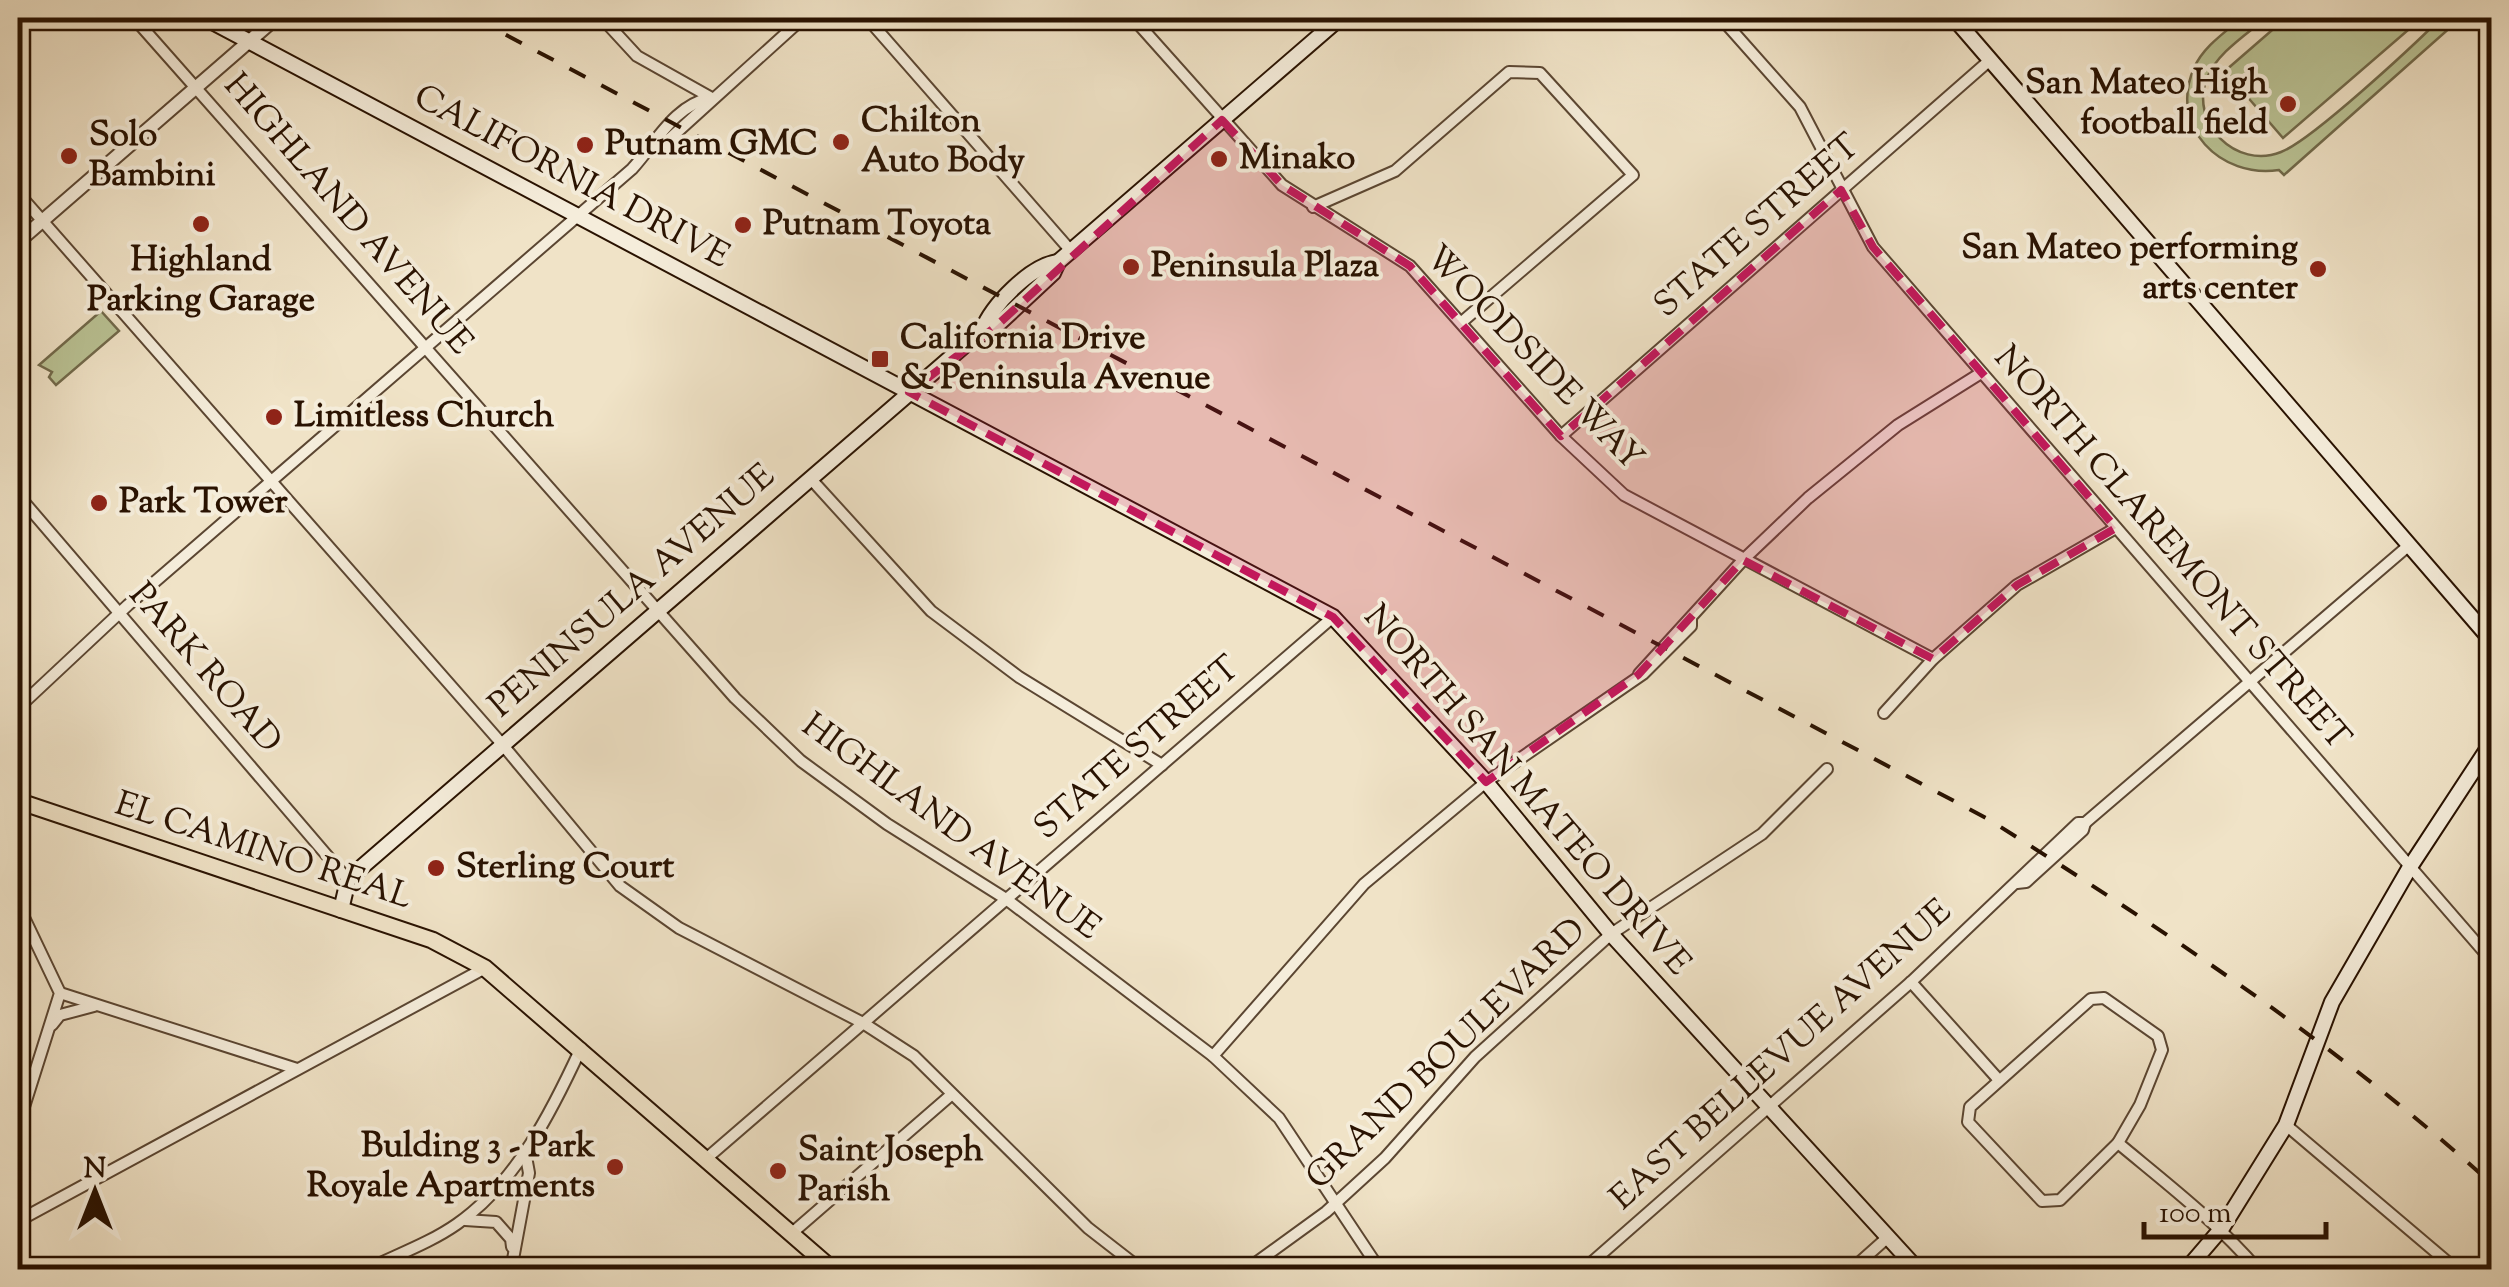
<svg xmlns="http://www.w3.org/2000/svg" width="2509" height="1287" font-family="'Sorts Mill Goudy',serif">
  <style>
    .green { fill: #bac395; stroke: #726a4b; stroke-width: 2.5 }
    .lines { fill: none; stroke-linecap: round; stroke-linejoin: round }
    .minor-casing { stroke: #5b4632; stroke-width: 14 }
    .tertiary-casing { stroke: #5b4632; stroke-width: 16 }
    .secondary-casing { stroke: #291201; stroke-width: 18 }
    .primary-casing { stroke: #291201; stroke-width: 19 }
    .minor { stroke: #f5eddb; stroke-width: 10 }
    .tertiary { stroke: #f5eddb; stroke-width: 12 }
    .secondary { stroke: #f5eddb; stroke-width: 14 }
    .primary { stroke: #f0e3c7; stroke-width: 15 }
    .rail { stroke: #291201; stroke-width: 4; stroke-dasharray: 18 18; stroke-linecap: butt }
    .marked { fill: #c2185b; fill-opacity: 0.2; stroke: #c2185b; stroke-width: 8; stroke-dasharray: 20 12; stroke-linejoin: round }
    .poi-dot { fill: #8f2418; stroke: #f5eddb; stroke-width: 4 }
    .labels { text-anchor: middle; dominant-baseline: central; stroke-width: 8; stroke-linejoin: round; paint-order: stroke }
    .poi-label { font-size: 35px; font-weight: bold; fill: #291201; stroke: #f5eddb; text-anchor: start }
    .street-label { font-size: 35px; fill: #291201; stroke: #f5eddb }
  </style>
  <rect width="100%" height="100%" fill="#f0e3c7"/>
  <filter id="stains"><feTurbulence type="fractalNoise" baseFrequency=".002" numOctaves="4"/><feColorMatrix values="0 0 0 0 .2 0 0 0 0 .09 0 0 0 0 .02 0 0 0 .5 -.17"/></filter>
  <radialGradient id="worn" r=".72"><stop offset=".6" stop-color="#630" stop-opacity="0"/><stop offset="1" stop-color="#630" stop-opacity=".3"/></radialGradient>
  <!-- green -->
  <g class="green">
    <path d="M2242 18H2266C2246 35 2217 53 2207 78 2189 123 2236 170 2281 152 2311 141 2414 45 2441 18H2461L2284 175 2279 170C2221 179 2168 127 2194 68 2203 47 2224 33 2242 18Z"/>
    <polygon points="2286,18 2422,18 2283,138 2225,71"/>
    <polygon points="101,311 119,331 56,385 49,377 52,372 39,365"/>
  </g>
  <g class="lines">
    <defs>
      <g id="minor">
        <polyline points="134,18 735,698 801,761 887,824 1006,899 1213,1056 1279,1118 1380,1270"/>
        <polyline points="602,18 637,56 710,97"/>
        <polyline points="867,18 1071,251"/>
        <polyline points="1133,18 1282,185 1410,266 1561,436 1624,495 1933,659"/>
        <polyline points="1721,18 1800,107 1873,247 2492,961"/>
        <polyline points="651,149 665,143 803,18"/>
        <polyline points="18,193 502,744 620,886 679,928 863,1023 914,1056 1088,1228 1142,1270"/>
        <polyline points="1313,207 1395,171 1509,72 1540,73 1633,175 1463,321"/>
        <polyline points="1561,436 1990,60"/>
        <polyline points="810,478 931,611 1019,677 1162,765"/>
        <polyline points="18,495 348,880"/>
        <polyline points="1639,674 1743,560 1808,498 1898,425 1981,373"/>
        <path d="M18 708 128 605 632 169C656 143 674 105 711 98"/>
        <polyline points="1884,713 1933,659 2017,585 2116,528"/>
        <polyline points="2017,883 2026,882 2083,830 2085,823"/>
        <polyline points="18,905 60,993 18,1126"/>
        <polyline points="1911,982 1998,1079"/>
        <polyline points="60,993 297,1069"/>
        <polygon points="2104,998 2158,1036 2162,1050 2140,1105 2118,1143 2060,1200 2042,1201 1968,1122 1970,1107 2091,999"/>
        <polyline points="52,1025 60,1015 94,1006"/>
        <polyline points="1213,1056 1364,884 1486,782 1643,674 1691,626 1691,619"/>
        <polyline points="2286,1125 2457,1270"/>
        <path d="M2118 1143C2166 1183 2217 1222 2258 1270"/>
        <polyline points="707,1158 1333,617"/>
        <polyline points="465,1220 496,1222 511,1239 512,1247"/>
        <polyline points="18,1221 485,968"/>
        <polyline points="792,1233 951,1095"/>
        <polyline points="315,1270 324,1270"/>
        <path d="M366 1270C396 1255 430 1243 457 1224 516 1183 552 1111 581 1048"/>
        <polyline points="511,1270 529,1173 525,1151"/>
        <polyline points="1246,1270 1326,1212 1385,1158 1475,1057 1611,934 1762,834 1827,769"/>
        <polyline points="1583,1270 1911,982 2078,823 2085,823 2407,547"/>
        <polyline points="1851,1270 1888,1237"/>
      </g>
      <polyline id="tertiary" points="18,242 276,18"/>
      <g id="secondary">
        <polyline points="205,18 1333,617 1486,782 1611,934 1918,1270"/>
        <polyline points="1954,18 2492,641"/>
        <path d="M982 331C992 305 1030 266 1058 262"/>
        <polyline points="341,910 348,880 363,866 972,339 994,328 1053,273 1058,262 1340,18"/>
        <polyline points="2186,1270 2222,1228 2286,1125 2332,1002 2410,867 2492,742"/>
      </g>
      <polyline id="primary" points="18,801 432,940 485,968 833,1270"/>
    </defs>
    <!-- minor casing -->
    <use href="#minor" class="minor-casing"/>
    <!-- tertiary casing -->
    <use href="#tertiary" class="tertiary-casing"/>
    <!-- secondary casing -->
    <use href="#secondary" class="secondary-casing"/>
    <!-- primary casing -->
    <use href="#primary" class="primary-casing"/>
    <!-- minor -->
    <use href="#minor" class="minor"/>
    <!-- tertiary -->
    <use href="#tertiary" class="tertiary"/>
    <!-- secondary -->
    <use href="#secondary" class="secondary"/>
    <!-- primary -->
    <use href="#primary" class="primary"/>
    <!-- rail -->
    <path class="rail" d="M474 18 1988 819C2164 930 2337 1044 2492 1184"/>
  </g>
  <!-- marked area -->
  <path class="marked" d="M1222 120 1282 185 1410 266 1561 436 1841 190 1873 247 2116 528 2017 585 1933 659 1743 560 1638 675 1486 782 1333 617 909 392 994 328Z"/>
  <!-- markers -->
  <g class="poi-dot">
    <circle cx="2288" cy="104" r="10"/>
    <circle cx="841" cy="142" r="10"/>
    <circle cx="585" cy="145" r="10"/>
    <circle cx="69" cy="156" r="10"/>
    <circle cx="1219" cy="159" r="10"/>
    <circle cx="201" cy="224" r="10"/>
    <circle cx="743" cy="225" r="10"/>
    <circle cx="1131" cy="267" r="10"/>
    <circle cx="2318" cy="269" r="10"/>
    <rect x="870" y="349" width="20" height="20" rx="5"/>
    <circle cx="274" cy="417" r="10"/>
    <circle cx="99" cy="503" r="10"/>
    <circle cx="436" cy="868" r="10"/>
    <circle cx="615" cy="1167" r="10"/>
    <circle cx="778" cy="1171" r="10"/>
  </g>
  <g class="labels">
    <!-- poi labels -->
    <g class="poi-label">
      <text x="2268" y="84" text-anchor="end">San Mateo High<tspan x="2268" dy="40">football field</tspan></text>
      <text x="861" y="122">Chilton<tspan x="861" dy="40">Auto Body</tspan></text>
      <text x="89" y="136">Solo<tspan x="89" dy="40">Bambini</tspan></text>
      <text x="605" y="145">Putnam GMC</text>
      <text x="1239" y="159">Minako</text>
      <text x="763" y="225">Putnam Toyota</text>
      <text x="2298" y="249" text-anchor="end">San Mateo performing<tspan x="2298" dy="40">arts center</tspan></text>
      <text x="201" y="261" text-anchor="middle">Highland<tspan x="201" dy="40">Parking Garage</tspan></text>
      <text x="1151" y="267">Peninsula Plaza</text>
      <text x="900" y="339">California Drive<tspan x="900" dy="40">&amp; Peninsula Avenue</tspan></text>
      <text x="294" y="417">Limitless Church</text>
      <text x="119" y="503">Park Tower</text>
      <text x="456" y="868">Sterling Court</text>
      <text x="595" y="1147" text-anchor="end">Bulding 3 - Park<tspan x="595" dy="40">Royale Apartments</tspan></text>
      <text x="798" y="1151">Saint Joseph<tspan x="798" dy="40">Parish</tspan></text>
    </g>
    <!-- street labels -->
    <g class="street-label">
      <text transform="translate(571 178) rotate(28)">CALIFORNIA DRIVE</text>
      <text transform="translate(347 215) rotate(49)">HIGHLAND AVENUE</text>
      <text transform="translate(1758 227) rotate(-41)">STATE STREET</text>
      <text transform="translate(1533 359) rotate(46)">WOODSIDE WAY</text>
      <text transform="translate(2171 549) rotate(49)">NORTH CLAREMONT STREET</text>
      <text transform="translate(633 592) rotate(-41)">PENINSULA AVENUE</text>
      <text transform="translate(204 669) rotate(49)">PARK ROAD</text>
      <text transform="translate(1138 749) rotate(-41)">STATE STREET</text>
      <text transform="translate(1526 791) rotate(49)">NORTH SAN MATEO DRIVE</text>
      <text transform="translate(950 828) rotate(36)">HIGHLAND AVENUE</text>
      <text transform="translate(263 852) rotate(18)">EL CAMINO REAL</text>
      <text transform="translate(1447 1055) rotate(-44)">GRAND BOULEVARD</text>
      <text transform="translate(1782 1056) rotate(-42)">EAST BELLEVUE AVENUE</text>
    </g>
  </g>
  <!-- margin -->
  <rect width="2509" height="1287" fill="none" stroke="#f0e3c7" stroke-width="60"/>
  <rect x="20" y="20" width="2469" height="1247" fill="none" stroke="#291201" stroke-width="5"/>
  <rect x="30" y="30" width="2449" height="1227" fill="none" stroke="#291201" stroke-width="2.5"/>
  <!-- north arrow -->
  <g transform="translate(95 1192)" stroke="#f5eddb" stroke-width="8" paint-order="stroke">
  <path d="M0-8L18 38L0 25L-18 38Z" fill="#291201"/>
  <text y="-15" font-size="28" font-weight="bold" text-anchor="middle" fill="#291201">N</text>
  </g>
  <!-- scale -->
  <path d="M2144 1222v15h182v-15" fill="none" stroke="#291201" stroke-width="5"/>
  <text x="2159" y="1222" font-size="30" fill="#291201" stroke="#f5eddb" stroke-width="8" paint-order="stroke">100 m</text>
  <rect width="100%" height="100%" filter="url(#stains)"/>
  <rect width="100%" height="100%" fill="url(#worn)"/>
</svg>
